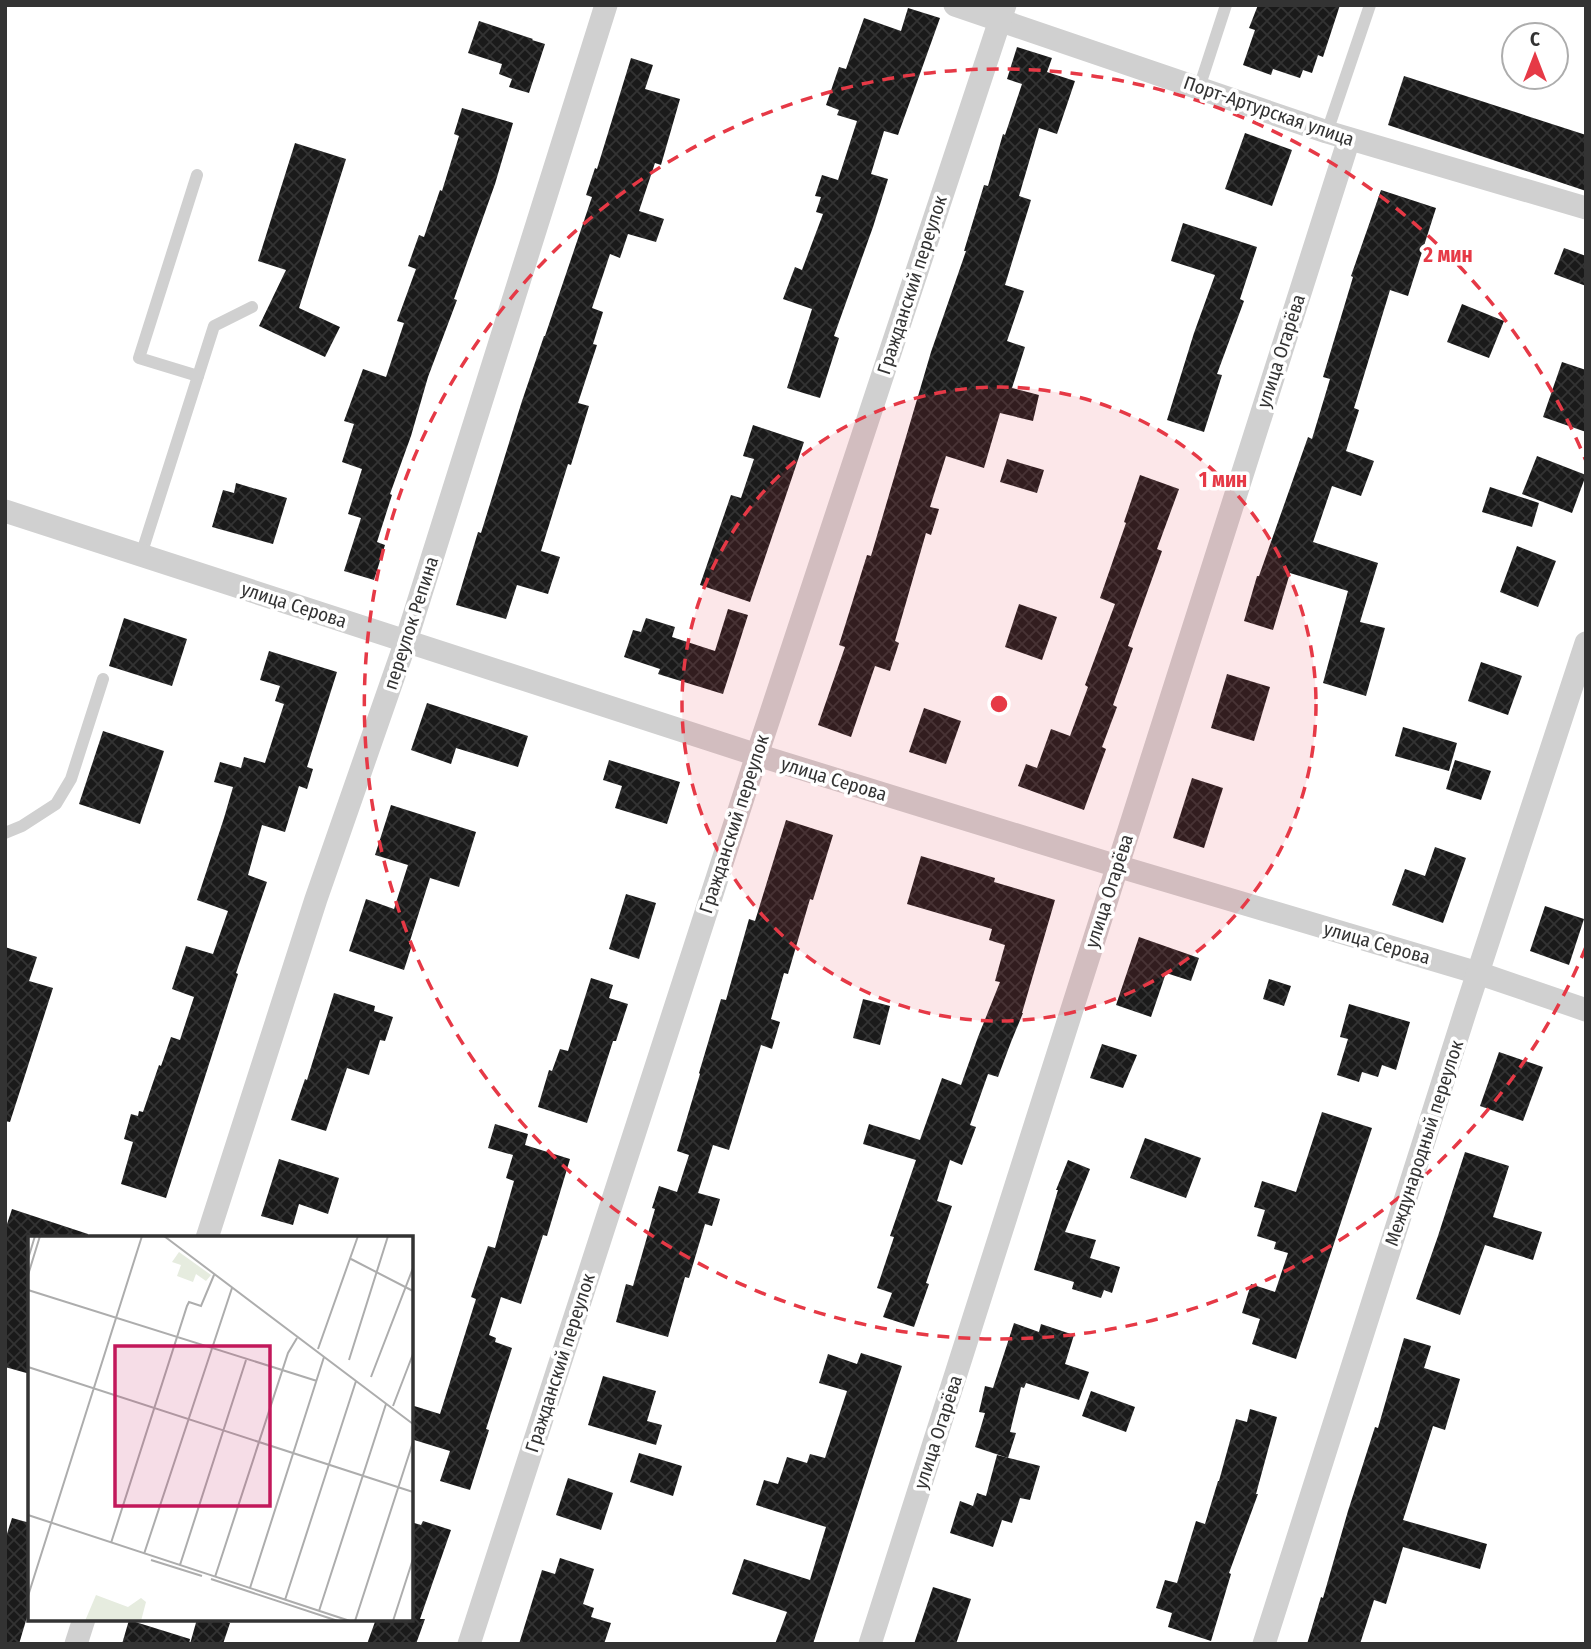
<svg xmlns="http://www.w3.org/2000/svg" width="1591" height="1649" font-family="'Fira Sans Condensed',sans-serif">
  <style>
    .building { fill: url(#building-cross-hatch) }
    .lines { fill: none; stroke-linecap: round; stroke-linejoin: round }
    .service { stroke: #d0d0d0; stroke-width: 12 }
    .minor { stroke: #d0d0d0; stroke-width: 23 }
    .ring { fill: none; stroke: #e63946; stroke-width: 3.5; stroke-dasharray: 12 9 }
    .labels { text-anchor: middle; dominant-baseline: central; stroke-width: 7; stroke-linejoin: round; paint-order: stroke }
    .street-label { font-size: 19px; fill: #333; stroke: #fff }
    .inset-road { fill: none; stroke: #adadad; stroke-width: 2 }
    .view { fill: #c2185b; fill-opacity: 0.15; stroke: #c2185b; stroke-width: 3.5 }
    .inset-edge { fill: none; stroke: #333; stroke-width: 3.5 }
    .centre { fill: #e63946; stroke: #fff; stroke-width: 3.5 }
    .ring-label { font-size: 21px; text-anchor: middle; font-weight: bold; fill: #e63946; stroke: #fff; stroke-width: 7; stroke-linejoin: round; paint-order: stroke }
  </style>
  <defs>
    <pattern id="building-cross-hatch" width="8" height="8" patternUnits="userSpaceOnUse" patternTransform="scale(1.75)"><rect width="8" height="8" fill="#1a1a1a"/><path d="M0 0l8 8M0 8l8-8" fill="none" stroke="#333"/></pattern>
  </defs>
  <rect width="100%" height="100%" fill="#fff"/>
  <!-- building -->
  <g class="building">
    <polygon points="1258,5 1340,5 1323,57 1318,55 1312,73 1303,70 1300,78 1273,69 1271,75 1243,65 1255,30 1249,28"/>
    <polygon points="908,8 940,18 898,135 884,131 871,174 888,179 873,227 834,336 839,338 820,398 787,388 812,309 783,299 795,267 802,270 823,214 816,212 821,197 815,196 822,175 838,180 857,121 837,115 839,110 826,105 839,67 846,69 864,18 901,31"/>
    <polygon points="479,21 533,39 532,40 545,44 529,93 509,87 512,79 499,74 502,64 468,53"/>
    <polygon points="1017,47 1052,58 1047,72 1075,81 1057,134 1039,128 1019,196 1031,200 1005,285 1024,291 1007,341 1025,347 1012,388 1039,395 1033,421 1000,413 984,468 946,456 930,507 939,509 931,535 926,533 895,641 899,643 890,671 875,666 851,737 818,725 845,647 839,645 867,555 871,556 931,352 966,251 964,251 984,185 988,186 1003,134 1005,135 1022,84 1007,79"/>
    <polygon points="631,58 653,65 645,89 680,99 661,165 655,163 639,211 664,219 656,242 628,234 620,258 610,254 592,308 603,312 593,344 597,345 578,403 589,406 571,465 568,464 541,551 560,557 548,594 517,585 506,619 456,605 478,532 481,533 522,401 544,336 545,336 592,197 586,195 595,168 597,169"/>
    <polygon points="1404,76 1586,135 1586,191 1388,125"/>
    <polygon points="462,108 513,123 495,184 454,299 457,300 428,377 411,436 390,494 392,495 377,542 385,545 374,580 344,571 361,518 348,514 362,469 342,462 354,424 344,421 363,369 386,377 404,323 397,321 416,269 408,266 419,235 424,237 440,190 442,191 459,136 454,134"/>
    <polygon points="1245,133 1292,150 1272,206 1225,189"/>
    <polygon points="295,143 346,159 299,308 340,327 325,357 259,326 286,270 258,261"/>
    <polygon points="1381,190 1436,208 1408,296 1390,290 1354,408 1359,410 1346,451 1374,461 1361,496 1332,486 1313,542 1378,563 1360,622 1385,628 1366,696 1323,683 1348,591 1290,573 1273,630 1244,621 1257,576 1259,576 1308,437 1312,439 1330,379 1323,377 1353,277 1351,276"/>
    <polygon points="1183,223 1257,247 1240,299 1244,301 1217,374 1222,375 1204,432 1167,420 1194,333 1215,275 1171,261"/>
    <polygon points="1564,248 1586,256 1586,286 1554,274"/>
    <polygon points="1462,304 1504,321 1489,358 1447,342"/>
    <polygon points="1562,362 1586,370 1586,432 1543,417"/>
    <polygon points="753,425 804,442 750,602 700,585 731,495 741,498 754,459 743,456"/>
    <polygon points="1537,456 1586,475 1572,513 1522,494"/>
    <polygon points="1007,459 1044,470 1037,493 1000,482"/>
    <polygon points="1140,475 1179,489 1157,549 1162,551 1128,646 1133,648 1113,705 1117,707 1102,747 1106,749 1084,810 1018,786 1026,764 1037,768 1051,729 1070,736 1088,687 1085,685 1115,604 1100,598 1126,523 1124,522"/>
    <polygon points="236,483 287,498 273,544 212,527 223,490 234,493"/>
    <polygon points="1490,487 1539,503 1532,527 1482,512"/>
    <polygon points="1517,546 1556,561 1538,607 1500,592"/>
    <polygon points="1019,604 1057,617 1042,660 1005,647"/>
    <polygon points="728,609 748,615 723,694 658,674 660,669 624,657 633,630 641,632 646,618 675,627 672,637 715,651"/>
    <polygon points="124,618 187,639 172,686 109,666"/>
    <polygon points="269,651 337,672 307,767 313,769 307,789 299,786 285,832 262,825 248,875 267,882 236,973 238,974 166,1198 121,1184 133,1142 124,1139 131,1114 138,1116 139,1111 143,1112 159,1065 161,1066 171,1037 180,1040 194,997 172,989 186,946 213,954 228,911 197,900 224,818 233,787 214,782 220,762 241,768 244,757 265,763 284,704 275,701 280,686 260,680"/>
    <polygon points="1481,662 1522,676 1508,715 1468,701"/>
    <polygon points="1227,674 1270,687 1254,741 1211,728"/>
    <polygon points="427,703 528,736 518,767 456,748 451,764 411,750"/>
    <polygon points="924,708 961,721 946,764 909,752"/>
    <polygon points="1403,727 1457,743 1449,771 1395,756"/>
    <polygon points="103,731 164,751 140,824 79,804"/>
    <polygon points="609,760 680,782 667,824 615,808 622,786 603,780"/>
    <polygon points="1455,760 1491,771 1481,800 1446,789"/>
    <polygon points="1192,778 1223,788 1204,848 1173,838"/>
    <polygon points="391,805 476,832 459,887 430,878 409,944 412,945 404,970 349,951 366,899 394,909 408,865 375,855"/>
    <polygon points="786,820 833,835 813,900 810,899 788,974 784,973 771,1019 780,1022 772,1049 761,1045 729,1150 713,1145 698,1193 720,1199 712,1226 705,1224 689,1278 685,1277 668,1337 616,1322 626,1284 633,1286 655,1209 652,1208 659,1186 677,1192 689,1155 677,1151 700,1074 699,1073 721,999 726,1000 749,919 755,921"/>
    <polygon points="1435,847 1466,858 1443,923 1392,905 1405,869 1425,876"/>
    <polygon points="921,856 995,878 994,882 1055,900 1022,1013 1023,1013 1011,1042 998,1077 988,1074 970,1125 976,1127 962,1165 950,1160 937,1201 952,1206 926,1283 929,1284 914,1327 883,1317 892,1293 877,1288 894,1237 890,1236 916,1160 863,1144 869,1124 920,1140 942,1078 961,1085 978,1037 1000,982 995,981 1005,945 989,940 992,929 907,904"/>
    <polygon points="626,894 656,903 639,959 609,949"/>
    <polygon points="1545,906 1584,919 1569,965 1530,951"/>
    <polygon points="1139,937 1199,958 1191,981 1166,973 1151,1017 1116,1005"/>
    <polygon points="5,947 37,957 29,981 53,988 10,1122 5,1121"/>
    <polygon points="591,978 613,985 609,998 628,1004 616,1041 613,1041 587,1123 538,1107 549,1070 552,1071 560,1049 568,1051"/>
    <polygon points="1269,979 1291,986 1284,1006 1263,999"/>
    <polygon points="334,993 375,1006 374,1011 393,1017 385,1041 380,1040 369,1075 347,1068 326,1131 291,1120 305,1079 307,1080"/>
    <polygon points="863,999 890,1006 880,1045 853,1038"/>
    <polygon points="1349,1004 1410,1022 1396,1070 1382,1065 1378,1077 1362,1072 1359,1082 1337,1075 1348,1039 1340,1037"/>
    <polygon points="1102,1044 1137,1055 1123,1088 1090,1078"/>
    <polygon points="1499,1052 1543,1067 1523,1121 1480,1106"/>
    <polygon points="1322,1112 1372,1128 1296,1359 1252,1344 1260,1319 1242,1313 1251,1284 1275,1292 1288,1253 1274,1249 1276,1242 1257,1236 1265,1210 1254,1207 1262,1181 1296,1192"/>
    <polygon points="495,1124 528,1134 525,1145 570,1159 547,1236 543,1235 521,1304 501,1297 489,1335 496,1338 495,1342 512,1348 486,1429 489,1430 470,1490 440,1481 450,1451 411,1439 411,1405 440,1414 476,1299 471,1297 488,1246 495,1248 514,1181 506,1178 513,1155 488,1148"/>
    <polygon points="1145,1138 1201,1158 1186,1198 1130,1178"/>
    <polygon points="1465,1152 1509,1166 1493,1217 1542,1232 1533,1260 1485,1245 1460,1315 1416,1299 1438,1236"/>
    <polygon points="279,1159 339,1178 328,1214 299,1204 293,1225 261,1216"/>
    <polygon points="1068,1160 1090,1169 1065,1232 1096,1240 1090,1258 1120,1267 1112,1293 1104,1290 1101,1298 1072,1289 1074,1282 1034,1270 1058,1190 1056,1190"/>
    <polygon points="12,1209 88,1234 87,1238 30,1238 30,1374 5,1367 5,1230"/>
    <polygon points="1014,1323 1039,1332 1041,1324 1074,1335 1065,1364 1089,1372 1079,1400 1026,1383 1024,1388 1021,1387 1010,1432 1016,1433 1008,1458 975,1447 985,1413 979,1412 985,1386 993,1388"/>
    <polygon points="1404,1338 1431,1346 1424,1368 1460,1379 1445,1430 1433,1426 1403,1520 1487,1544 1480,1569 1403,1547 1386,1604 1374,1600 1360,1644 1307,1644 1321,1597 1323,1598 1348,1511 1375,1427 1378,1428"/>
    <polygon points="861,1353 902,1366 813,1644 775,1644 787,1612 732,1594 744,1559 810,1580 826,1527 756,1505 764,1480 778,1484 787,1457 807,1463 810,1454 825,1458 847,1391 819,1383 828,1354 857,1364"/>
    <polygon points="603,1376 656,1391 647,1421 662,1425 656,1445 588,1425"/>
    <polygon points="1091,1391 1135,1407 1126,1432 1082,1416"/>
    <polygon points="1250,1409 1277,1417 1256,1494 1258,1494 1229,1573 1231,1574 1211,1641 1168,1627 1172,1613 1156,1608 1165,1580 1177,1583 1196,1521 1205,1524 1218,1481 1219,1481 1236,1419 1247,1422"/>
    <polygon points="639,1453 682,1466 673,1496 630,1482"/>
    <polygon points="997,1455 1040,1466 1030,1500 1020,1498 1012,1523 1002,1520 993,1547 950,1533 960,1501 973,1506 977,1493 986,1496"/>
    <polygon points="568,1478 613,1493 601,1530 556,1515"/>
    <polygon points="12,1518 30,1523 30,1607 19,1644 5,1644 5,1540"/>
    <polygon points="423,1521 451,1530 420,1619 425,1619 416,1644 367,1644 376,1619 411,1619 411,1522 421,1525"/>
    <polygon points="560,1558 594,1569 583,1604 594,1608 591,1617 611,1623 604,1644 519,1644 542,1570 555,1574"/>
    <polygon points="933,1587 971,1599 956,1644 914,1644"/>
    <polygon points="197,1619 218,1619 230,1623 223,1644 190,1644"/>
    <polygon points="129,1620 190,1639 189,1644 122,1644"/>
  </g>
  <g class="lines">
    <!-- service -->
    <g class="service">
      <polyline points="1199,88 1226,5"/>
      <polyline points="1327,132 1370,5"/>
      <polyline points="197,175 139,358 198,376"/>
      <polyline points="141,555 214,326 252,307"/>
      <polyline points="5,833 22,826 56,804 71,779 103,679"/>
    </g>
    <!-- minor -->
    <g class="minor">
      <polyline points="955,5 1327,132 1586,208"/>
      <polyline points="5,511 757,755 1117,866 1478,973 1586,1010"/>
      <polyline points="207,1238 316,899 406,641 606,5"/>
      <polyline points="76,1644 84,1619"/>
      <polyline points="469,1644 757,755 1005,5"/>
      <polyline points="870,1644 1349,139"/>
      <polyline points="1264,1644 1466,1009 1586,643"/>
    </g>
  </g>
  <!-- distance rings -->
  <circle cx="999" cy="704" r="317" fill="#e63946" fill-opacity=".12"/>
  <g class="ring">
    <circle cx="999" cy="704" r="317"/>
    <path d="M1586 947A635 635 0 1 1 1586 461"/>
  </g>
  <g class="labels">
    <!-- street labels -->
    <g class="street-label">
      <text transform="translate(1269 111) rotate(19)">Порт-Артурская улица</text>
      <text transform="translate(912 285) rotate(-72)">Гражданский переулок</text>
      <text transform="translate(1281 351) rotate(-72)">улица Огарёва</text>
      <text transform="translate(294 605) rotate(18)">улица Серова</text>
      <text transform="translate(411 623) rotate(-72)">переулок Репина</text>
      <text transform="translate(834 779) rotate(17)">улица Серова</text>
      <text transform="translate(734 824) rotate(-72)">Гражданский переулок</text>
      <text transform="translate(1109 891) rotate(-72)">улица Огарёва</text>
      <text transform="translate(1377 943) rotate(16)">улица Серова</text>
      <text transform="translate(1424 1143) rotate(-72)">Международный переулок</text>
      <text transform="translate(560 1363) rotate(-72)">Гражданский переулок</text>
      <text transform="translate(938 1432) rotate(-72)">улица Огарёва</text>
    </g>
  </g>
  <!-- overview -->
  <g transform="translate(28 1236)">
    <rect width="385" height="385" fill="#fff"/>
    <path d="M68 359 100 371 113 362 118 366 113 385H57Z" fill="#e6ecdf"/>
    <path d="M151 16 183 39 178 45 168 38 165 46 149 40 153 29 144 26Z" fill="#e6ecdf"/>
    <path class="inset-road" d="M136 0 385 188M0 23 7 0M323 23 385 55M0 39 12 0M0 54 289 145M290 113 330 0M321 124 360 0M0 131 385 256M343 141 385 32M365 170 385 118M0 279 322 385M83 307 159 70 161 66 173 70 186 39M116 318 204 52M123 324 174 340M152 329 218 124M187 341 260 117 269 102M183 343 310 385M222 352 296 121M0 360 114 0M257 364 328 145M291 375 358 168M327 385 385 206M365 385 385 323"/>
    <path class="view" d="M87 110H242V270H87Z"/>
    <rect width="385" height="385" class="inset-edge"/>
  </g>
  <circle cx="999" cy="704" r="10" class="centre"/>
  <g class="ring-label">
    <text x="1448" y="262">2 мин</text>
    <text x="1223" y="487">1 мин</text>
  </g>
  <!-- border -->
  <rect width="1591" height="1649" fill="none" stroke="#333333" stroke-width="14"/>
  <!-- north arrow -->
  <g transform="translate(1535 56)"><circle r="33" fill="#ffffff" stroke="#adadad" stroke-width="2"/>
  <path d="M0-5L12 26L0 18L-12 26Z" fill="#e63946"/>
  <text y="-10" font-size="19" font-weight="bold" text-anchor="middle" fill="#333333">С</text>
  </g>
</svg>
